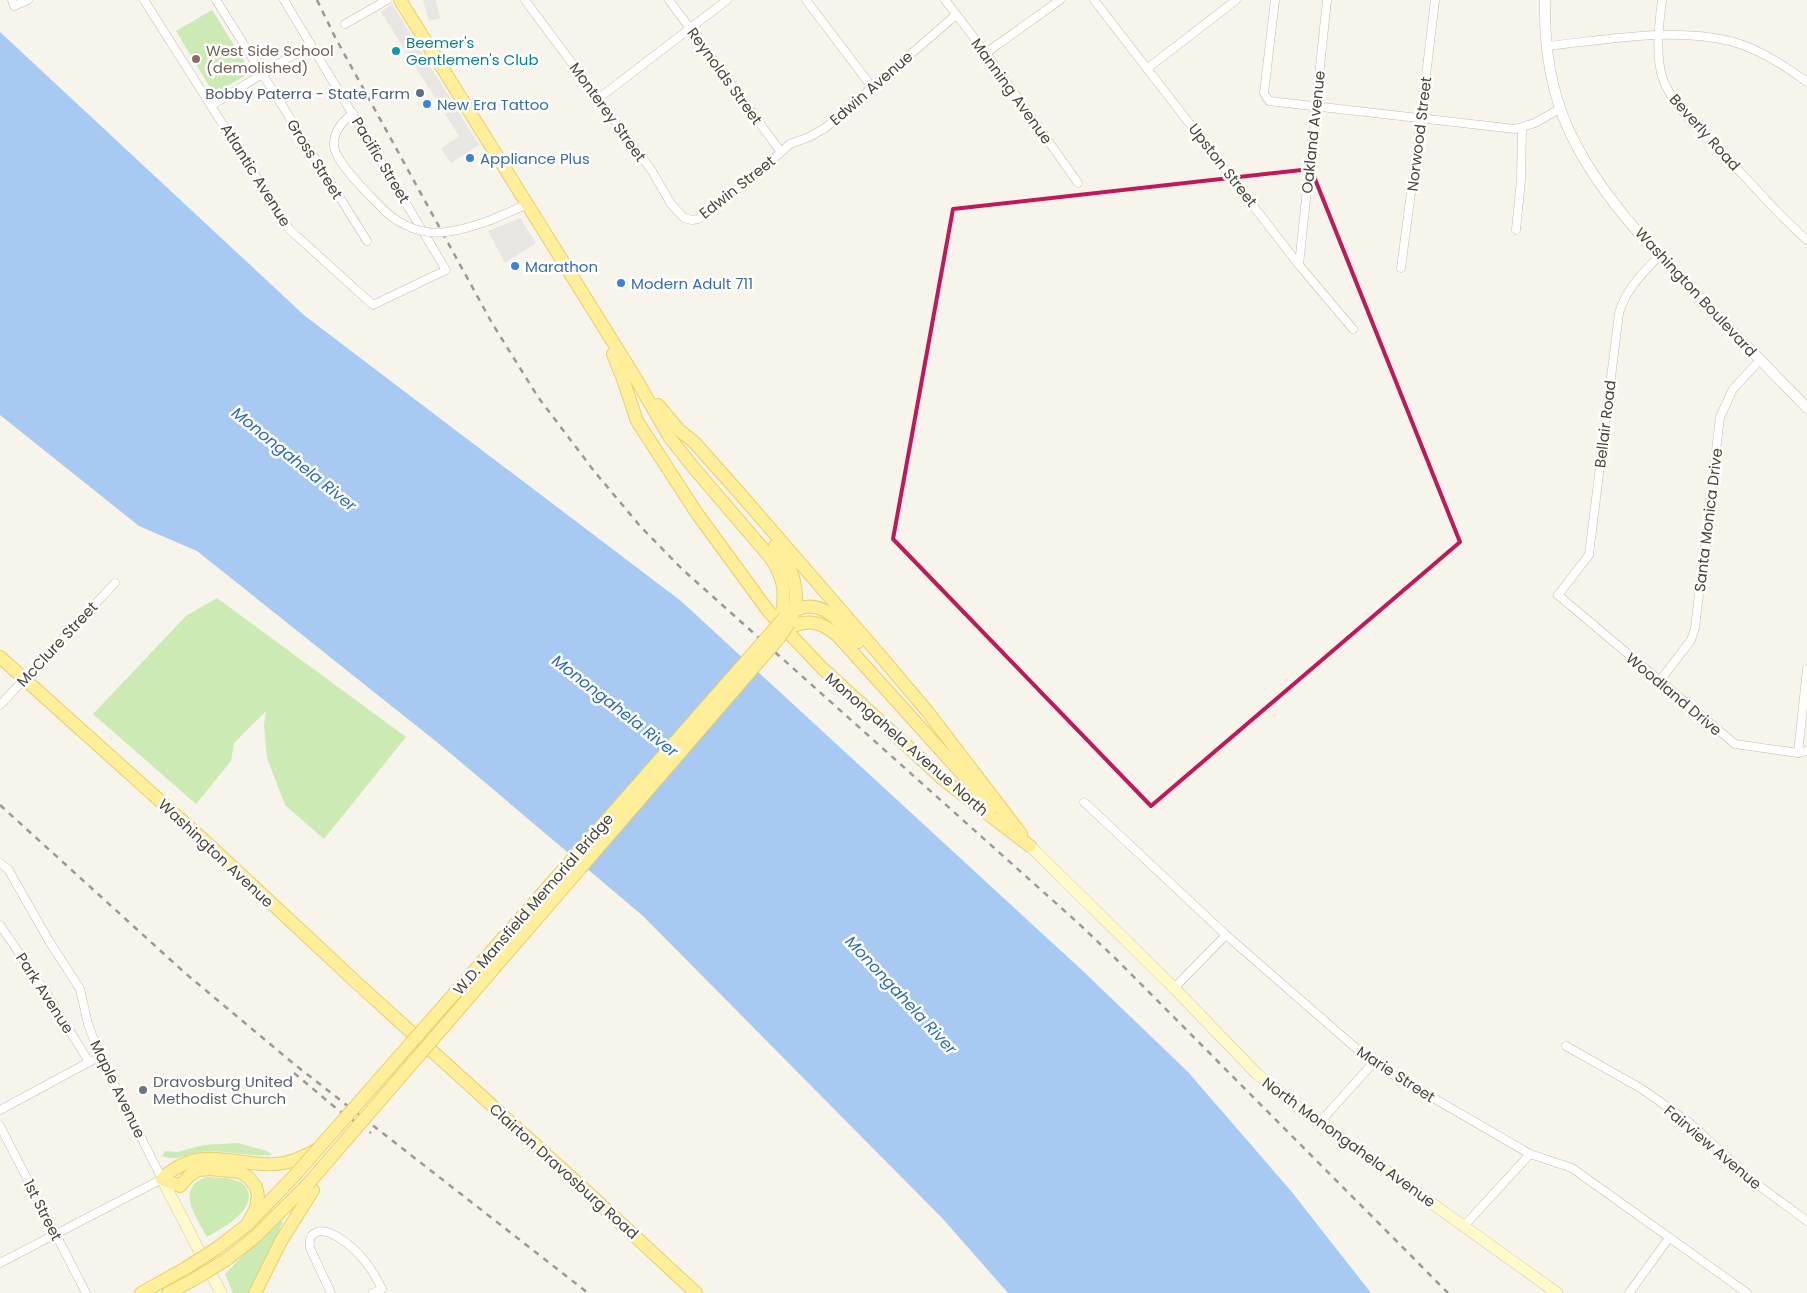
<svg xmlns="http://www.w3.org/2000/svg" width="1807" height="1293" font-family="Poppins,sans-serif">
  <style>
    .green { fill: #cbeab4 }
    .parking { fill: #e7e6e2 }
    .water { fill: #a8caf2 }
    .lines { fill: none; stroke-linecap: round; stroke-linejoin: round }
    .minor-casing { stroke: #c2bdad; stroke-width: 9 }
    .tertiary-casing { stroke: #c2bdad; stroke-width: 11 }
    .secondary-casing { stroke: #d6cd9a; stroke-width: 12 }
    .primary-casing { stroke: #e6d069; stroke-width: 14 }
    .minor { stroke: #fff; stroke-width: 8 }
    .tertiary { stroke: #fff; stroke-width: 10 }
    .secondary { stroke: #fff9cc; stroke-width: 11 }
    .primary { stroke: #ffef9b; stroke-width: 12 }
    .rail { stroke: #999; stroke-width: 2.5; stroke-dasharray: 6 6; stroke-linecap: butt }
    .minor-bridge-casing { stroke: #c2bdad; stroke-width: 9; stroke-linecap: butt }
    .primary-bridge-casing { stroke: #e6d069; stroke-width: 14; stroke-linecap: butt }
    .minor-bridge { stroke: #fff; stroke-width: 8 }
    .primary-bridge { stroke: #ffef9b; stroke-width: 12 }
    .marked { fill: none; stroke: #c2185b; stroke-width: 4; stroke-linejoin: round }
    .culture-dot { fill: #0f9aa8; stroke: #fff; stroke-width: 2 }
    .education-dot { fill: #8d6e63; stroke: #fff; stroke-width: 2 }
    .service-dot { fill: #5c6f8a; stroke: #fff; stroke-width: 2 }
    .shop-dot { fill: #3f7fe0; stroke: #fff; stroke-width: 2 }
    .worship-dot { fill: #6b7280; stroke: #fff; stroke-width: 2 }
    .labels { text-anchor: middle; dominant-baseline: central; stroke-width: 5; stroke-linejoin: round; paint-order: stroke }
    .culture-label { font-size: 15px; fill: #0d838f; stroke: #fff; text-anchor: start }
    .education-label { font-size: 15px; fill: #785e54; stroke: #fff; text-anchor: start }
    .street-label { font-size: 15px; fill: #4a4638; stroke: #fff }
    .service-label { font-size: 15px; fill: #4e5e75; stroke: #fff; text-anchor: end }
    .shop-label { font-size: 15px; fill: #366cbe; stroke: #fff; text-anchor: start }
    .worship-label { font-size: 15px; fill: #5b616d; stroke: #fff; text-anchor: start }
    .water-label { font-size: 16px; font-style: italic; fill: #2e6db9; stroke: #fff }
  </style>
  <rect width="100%" height="100%" fill="#f6f4eb"/>
  <!-- green -->
  <g class="green">
    <polygon points="212,10 251,72 214,94 176,31"/>
    <polygon points="217,598 406,737 324,839 285,805 267,758 264,725 266,711 234,743 231,761 196,804 93,714 186,616"/>
    <path d="M238 1143 267 1151 272 1155C248 1157 221 1149 200 1152 186 1154 177 1162 162 1156L165 1151 177 1152 204 1145Z"/>
    <path d="M206 1177C216 1178 231 1177 240 1182 244 1184 246 1187 248 1191 255 1211 221 1229 207 1237 197 1217 174 1189 206 1177Z"/>
    <polygon points="280,1221 283,1222 250,1293 233,1293 225,1274 276,1222 278,1223"/>
  </g>
  <!-- parking -->
  <g class="parking">
    <polygon points="423,0 436,0 440,18 429,21"/>
    <polygon points="392,4 479,145 451,163 441,149 459,136 381,12"/>
    <polygon points="520,218 536,243 505,263 488,231"/>
  </g>
  <!-- water -->
  <polygon class="water" points="0,32 305,316 681,601 1084,972 1188,1072 1291,1191 1371,1293 1008,1293 943,1219 643,916 443,747 197,551 139,526 0,415"/>
  <g class="lines">
    <defs>
      <g id="minor">
        <polyline points="12,0 14,6 28,0"/>
        <polyline points="144,0 289,229 373,305 446,270 284,0"/>
        <polyline points="216,0 367,241"/>
        <polyline points="525,0 652,171 671,204 684,218 692,220 698,219 741,187 790,144 809,137 825,128 956,15"/>
        <polyline points="669,0 781,152"/>
        <polyline points="806,0 872,87"/>
        <polyline points="945,0 986,53 1078,183"/>
        <polyline points="1094,0 1299,265 1353,329"/>
        <polyline points="1275,0 1264,93 1269,101 1515,129 1535,123 1561,108"/>
        <path d="M1662 0C1659 23 1655 57 1663 79 1673 109 1720 151 1743 175 1764 197 1784 221 1807 240"/>
        <polyline points="345,24 387,0"/>
        <path d="M1547 46C1607 40 1670 27 1730 41 1758 48 1784 65 1807 82"/>
        <polyline points="986,53 1060,0"/>
        <polyline points="1148,68 1236,0"/>
        <polyline points="599,98 727,0"/>
        <polyline points="212,105 311,44"/>
        <path d="M353 113C343 121 333 131 334 146 336 164 373 199 387 213"/>
        <polyline points="491,220 528,204"/>
        <polyline points="1516,230 1521,180 1522,128"/>
        <path d="M1659 256C1642 274 1626 289 1619 313L1589 555 1558 595 1735 744 1798 753 1807 751"/>
        <polyline points="1299,265 1327,0"/>
        <polyline points="1401,268 1421,118 1435,0"/>
        <polyline points="1659,682 1691,640 1695,628 1720,417 1733,389 1760,360"/>
        <polyline points="0,705 115,583"/>
        <polyline points="1798,753 1807,669"/>
        <polyline points="1084,802 1226,935 1373,1063 1530,1154 1572,1168 1747,1293"/>
        <polyline points="0,863 8,869 49,941 80,989 88,1024 100,1056 162,1179 0,1263"/>
        <polyline points="0,925 49,997 89,1062"/>
        <polyline points="1174,988 1226,935"/>
        <polyline points="1566,1046 1642,1089 1690,1123 1754,1182 1807,1221"/>
        <polyline points="0,1110 91,1061"/>
        <polyline points="1320,1122 1373,1063"/>
        <polyline points="0,1126 86,1293"/>
        <polyline points="1464,1226 1530,1154"/>
        <path d="M331 1293 310 1248C309 1241 310 1234 317 1232 331 1227 355 1249 363 1259 371 1268 377 1279 382 1289L373 1293"/>
        <polyline points="1629,1293 1669,1238"/>
      </g>
      <path id="tertiary" d="M1545 0C1544 43 1550 87 1567 126 1596 192 1651 248 1701 299 1736 335 1772 372 1807 408"/>
      <g id="secondary">
        <polyline points="1030,846 1174,988 1257,1074 1292,1103 1557,1293"/>
        <polyline points="162,1179 221,1293"/>
      </g>
      <g id="primary">
        <path d="M400 0 636 379 670 438 693 467 770 557C783 576 786 590 782 613"/>
        <polyline points="613,354 623,379 637,421 696,512 769,612 822,668 943,779 976,805 1030,846"/>
        <polyline points="658,405 679,430 694,442 742,496 878,653 927,711 1021,834"/>
        <path d="M775 546C792 565 802 592 792 617"/>
        <path d="M785 617C817 591 837 619 858 642"/>
        <path d="M793 626C811 619 822 623 837 635L992 807"/>
        <polyline points="0,657 207,843 357,983 583,1188 696,1293"/>
        <path d="M247 1225 256 1208 258 1196 256 1187 249 1178 240 1172 210 1169 198 1170 189 1176 180 1186 162 1179C171 1169 189 1160 203 1159 227 1157 252 1166 276 1164 291 1163 303 1157 316 1150"/>
        <polyline points="217,1248 247,1225 295,1175"/>
        <polyline points="226,1260 255,1237 308,1184"/>
        <polyline points="141,1293 186,1268"/>
        <polyline points="168,1293 193,1280"/>
        <polyline points="255,1293 281,1241 313,1190"/>
      </g>
    </defs>
    <!-- minor casing -->
    <use href="#minor" class="minor-casing"/>
    <!-- tertiary casing -->
    <use href="#tertiary" class="tertiary-casing"/>
    <!-- secondary casing -->
    <use href="#secondary" class="secondary-casing"/>
    <!-- primary casing -->
    <use href="#primary" class="primary-casing"/>
    <!-- minor -->
    <use href="#minor" class="minor"/>
    <!-- tertiary -->
    <use href="#tertiary" class="tertiary"/>
    <!-- secondary -->
    <use href="#secondary" class="secondary"/>
    <!-- primary -->
    <use href="#primary" class="primary"/>
    <!-- rail -->
    <g class="rail">
      <polyline points="317,0 335,37 492,323 538,397 594,471 640,526 682,569 1077,922 1116,959 1448,1293"/>
      <polyline points="0,805 185,973 294,1064 588,1293"/>
      <polyline points="294,1073 337,1109 371,1133"/>
    </g>
    <defs>
      <path id="minor-bridge" d="M387 213C422 242 452 234 491 220"/>
      <g id="primary-bridge">
        <polyline points="295,1175 785,617"/>
        <polyline points="308,1184 779,638 789,623"/>
        <polyline points="186,1268 217,1248"/>
        <polyline points="193,1280 226,1260"/>
      </g>
    </defs>
    <!-- minor-bridge casing -->
    <use href="#minor-bridge" class="minor-bridge-casing"/>
    <!-- primary-bridge casing -->
    <use href="#primary-bridge" class="primary-bridge-casing"/>
    <!-- minor-bridge -->
    <use href="#minor-bridge" class="minor-bridge"/>
    <!-- primary-bridge -->
    <use href="#primary-bridge" class="primary-bridge"/>
  </g>
  <!-- marked area -->
  <path class="marked" d="M1311 169 1460 542 1151 806 893 539 953 209Z"/>
  <!-- markers -->
  <circle class="culture-dot" cx="396" cy="51" r="5"/>
  <circle class="education-dot" cx="196" cy="59" r="5"/>
  <circle class="service-dot" cx="420" cy="93" r="5"/>
  <g class="shop-dot">
    <circle cx="427" cy="104" r="5"/>
    <circle cx="470" cy="158" r="5"/>
    <circle cx="515" cy="266" r="5"/>
    <circle cx="621" cy="283" r="5"/>
  </g>
  <circle class="worship-dot" cx="143" cy="1090" r="5"/>
  <g class="labels">
    <!-- culture labels -->
    <g class="culture-label">
      <text x="406" y="42">Beemer's<tspan x="406" dy="17">Gentlemen's Club</tspan></text>
    </g>
    <!-- education labels -->
    <g class="education-label">
      <text x="206" y="50">West Side School<tspan x="206" dy="17">(demolished)</tspan></text>
    </g>
    <!-- street labels -->
    <g class="street-label">
      <text transform="translate(725 76) rotate(54)">Reynolds Street</text>
      <text transform="translate(871 88) rotate(-41)">Edwin Avenue</text>
      <text transform="translate(1012 91) rotate(54)">Manning Avenue</text>
      <text transform="translate(608 112) rotate(54)">Monterey Street</text>
      <text transform="translate(1313 132) rotate(-84)">Oakland Avenue</text>
      <text transform="translate(1705 132) rotate(48)">Beverly Road</text>
      <text transform="translate(1419 134) rotate(-83)">Norwood Street</text>
      <text transform="translate(315 159) rotate(58)">Gross Street</text>
      <text transform="translate(381 160) rotate(59)">Pacific Street</text>
      <text transform="translate(1223 165) rotate(52)">Upston Street</text>
      <text transform="translate(256 175) rotate(58)">Atlantic Avenue</text>
      <text transform="translate(737 187) rotate(-38)">Edwin Street</text>
      <text transform="translate(1696 292) rotate(47)">Washington Boulevard</text>
      <text transform="translate(1605 424) rotate(-83)">Bellair Road</text>
      <text transform="translate(1708 520) rotate(-83)">Santa Monica Drive</text>
      <text transform="translate(57 644) rotate(-47)">McClure Street</text>
      <text transform="translate(1674 694) rotate(40)">Woodland Drive</text>
      <text transform="translate(907 744) rotate(41)">Monongahela Avenue North</text>
      <text transform="translate(216 853) rotate(43)">Washington Avenue</text>
      <text transform="translate(533 904) rotate(-49)">W.D. Mansfield Memorial Bridge</text>
      <text transform="translate(45 993) rotate(57)">Park Avenue</text>
      <text transform="translate(1396 1074) rotate(33)">Marie Street</text>
      <text transform="translate(118 1089) rotate(64)">Maple Avenue</text>
      <text transform="translate(1349 1142) rotate(36)">North Monongahela Avenue</text>
      <text transform="translate(1713 1147) rotate(40)">Fairview Avenue</text>
      <text transform="translate(564 1171) rotate(42)">Clairton Dravosburg Road</text>
      <text transform="translate(43 1210) rotate(63)">1st Street</text>
    </g>
    <!-- service labels -->
    <g class="service-label">
      <text x="410" y="93">Bobby Paterra - State Farm</text>
    </g>
    <!-- shop labels -->
    <g class="shop-label">
      <text x="437" y="104">New Era Tattoo</text>
      <text x="480" y="158">Appliance Plus</text>
      <text x="525" y="266">Marathon</text>
      <text x="631" y="283">Modern Adult 711</text>
    </g>
    <!-- worship labels -->
    <g class="worship-label">
      <text x="153" y="1081">Dravosburg United<tspan x="153" dy="17">Methodist Church</tspan></text>
    </g>
    <!-- water labels -->
    <g class="water-label">
      <text transform="translate(294 459) rotate(39)">Monongahela River</text>
      <text transform="translate(615 706) rotate(38)">Monongahela River</text>
      <text transform="translate(901 995) rotate(47)">Monongahela River</text>
    </g>
  </g>
</svg>
